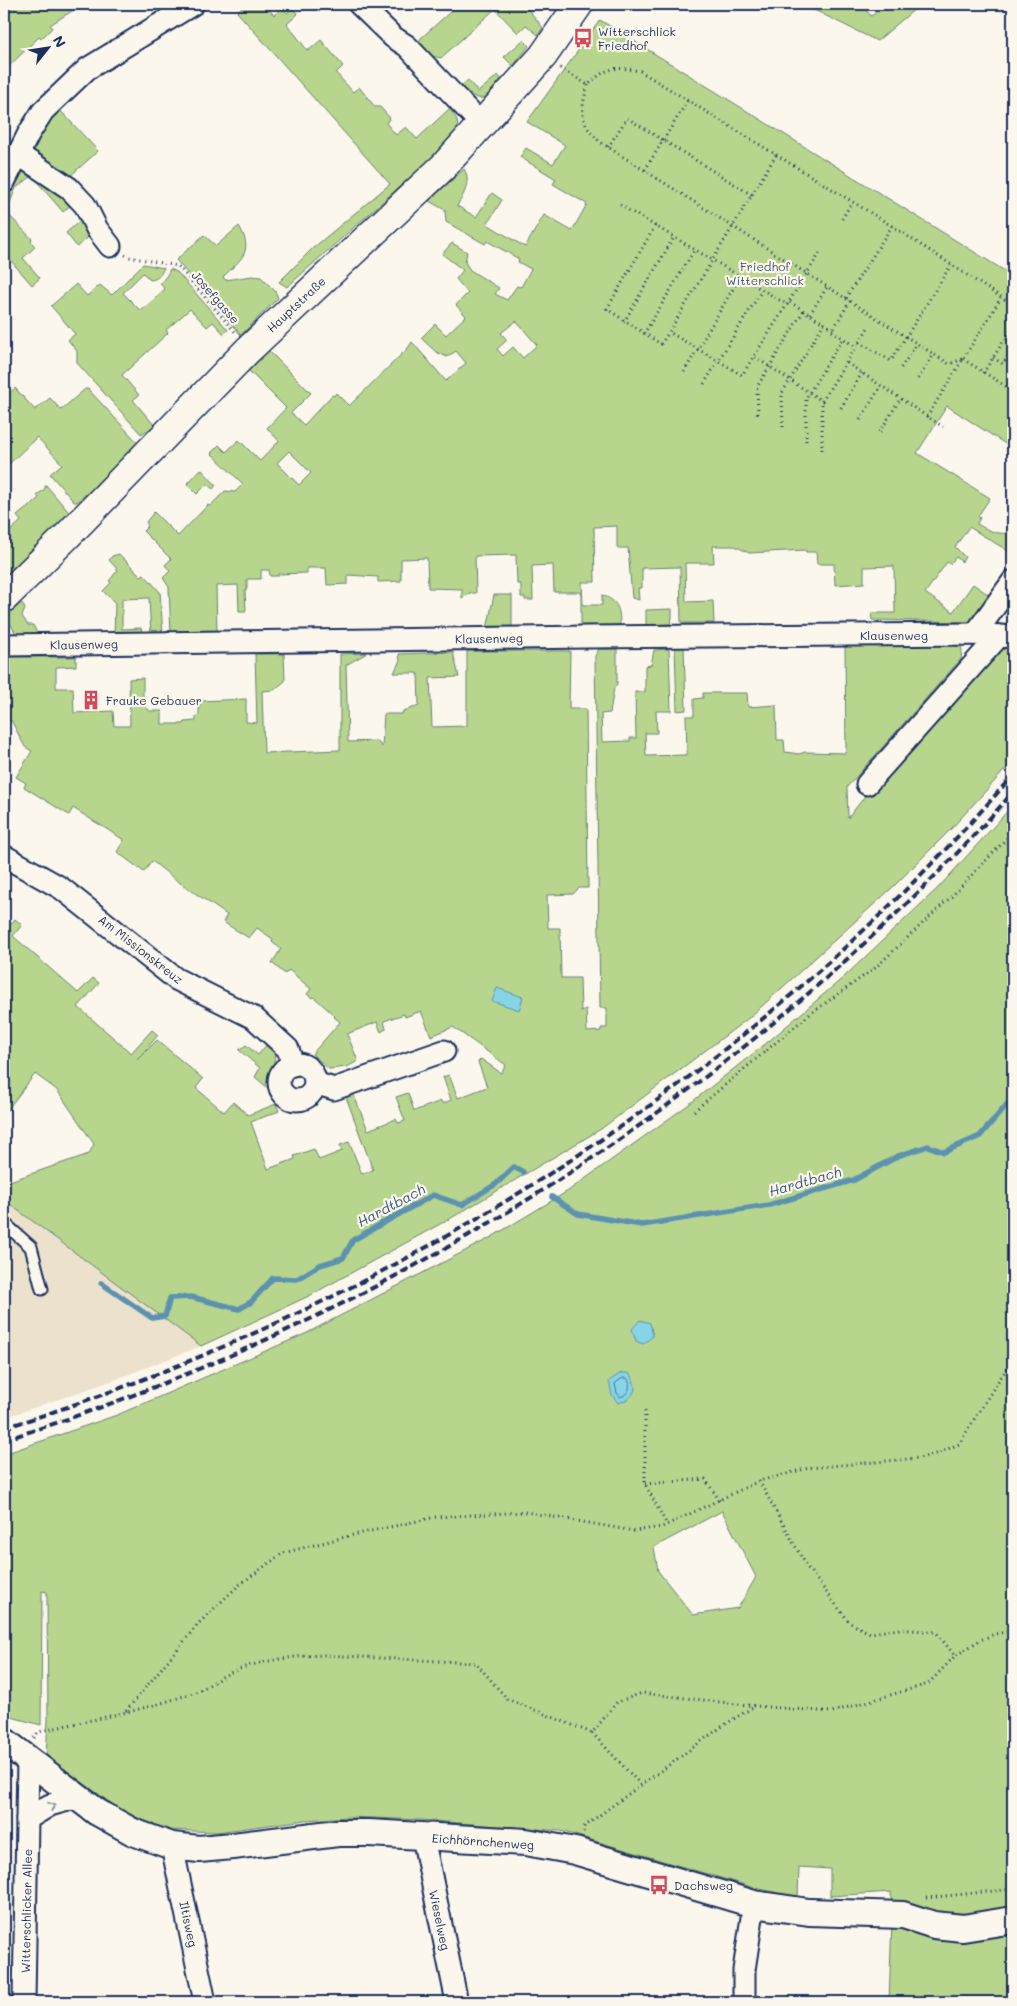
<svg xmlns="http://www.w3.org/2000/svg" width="1017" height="2006" font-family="Mali,sans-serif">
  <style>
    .built { fill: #ece1cc }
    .green { fill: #b7d58d; stroke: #698276; fill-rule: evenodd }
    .water { fill: #87d4e7; stroke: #5c92b0 }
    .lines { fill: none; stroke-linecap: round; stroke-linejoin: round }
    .shore { stroke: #467195; stroke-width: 1 }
    .stream { stroke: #5c92b0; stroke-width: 5.5 }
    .service-casing { stroke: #1b2f5e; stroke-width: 15 }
    .minor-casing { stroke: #1b2f5e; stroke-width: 25 }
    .tertiary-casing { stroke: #1b2f5e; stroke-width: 30 }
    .secondary-casing { stroke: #1b2f5e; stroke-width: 31 }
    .path { stroke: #1b2f5e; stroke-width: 3; stroke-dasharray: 1 4; stroke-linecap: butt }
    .service { stroke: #fbf7ec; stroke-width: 11 }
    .minor { stroke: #fbf7ec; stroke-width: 21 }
    .tertiary { stroke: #fbf7ec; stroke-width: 26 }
    .secondary { stroke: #fbf7ec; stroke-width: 28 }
    .rail { stroke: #1b2f5e; stroke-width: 4; stroke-dasharray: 8 4; stroke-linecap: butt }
    .oneway { stroke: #8b93a5 }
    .labels { text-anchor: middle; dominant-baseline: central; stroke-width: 4.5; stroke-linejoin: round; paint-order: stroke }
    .poi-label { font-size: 12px; fill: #1b2f5e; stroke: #fbf7ec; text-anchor: start }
    .park-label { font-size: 12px; fill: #42586a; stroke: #fbf7ec }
    .street-label { font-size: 12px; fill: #1b2f5e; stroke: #fbf7ec }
    .water-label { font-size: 14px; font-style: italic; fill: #365880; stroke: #fbf7ec }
  </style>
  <rect width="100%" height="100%" fill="#fbf7ec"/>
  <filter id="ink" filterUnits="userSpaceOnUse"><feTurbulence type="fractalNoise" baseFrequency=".02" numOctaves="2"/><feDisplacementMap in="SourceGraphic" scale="10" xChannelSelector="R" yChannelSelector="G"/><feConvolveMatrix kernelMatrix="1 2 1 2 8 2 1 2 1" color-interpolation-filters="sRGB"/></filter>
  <g filter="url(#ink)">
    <!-- built -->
    <polygon class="built" points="4,1200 201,1346 114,1380 4,1418"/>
    <!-- green -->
    <g class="green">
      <polygon points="12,4 83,4 50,25 52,28 41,39 39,37 4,71 4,11"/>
      <path d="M245 4H264L274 15 282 7 287 13 292 8 298 14 287 24 308 51 321 40 343 66 336 73 353 92 359 87 375 107H380L390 118 386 123 396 135 406 127 417 139 449 109C465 125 456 133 444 147L287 287 279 282 313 248 390 184 237 12Z"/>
      <polygon points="459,4 524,4 543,28 538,35 526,25 518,33 495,9 441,58 431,56 419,42 421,38"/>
      <polygon points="802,4 861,4 871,16 888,4 921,4 877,41"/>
      <path d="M600 20 1013 276V449L947 406 917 453 990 498 978 516 980 518 977 524C988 530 1000 537 1013 531V554L969 527 955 547 965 557 962 562 956 557 950 564 947 562 925 593 953 612 973 584 989 595 970 622 872 620 871 613H895L894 566 864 567V583L835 585 834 564H817L816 552H806L805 550 749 553 735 546H713L714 563H685L686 602 713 601 714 623H681L680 567 642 568V588H638L639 600 632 598 628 548H617V526L594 527 595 582H582L583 605H602V595C618 601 620 609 620 625L581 626V592H554L553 565 532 566 533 600H525V597H521V584H517L516 555 475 556 476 593H470L462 598V589L428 588 427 558 401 559V581L378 582V577L348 575V584L327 585 326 568H307V573L278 574V576H270L269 570H261V579H247V589L245 590 246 611H239L238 585 216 586 217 633 171 635 169 587 163 578 170 571 165 565 171 559 143 531 148 526 146 522 154 512 178 536 208 505 210 506 225 491 235 492 243 484 211 453 219 445 226 452 239 440 260 461 279 441 267 428 286 408 247 369 267 349 311 393 291 413 304 425 332 395 334 396 336 393 349 406 408 348 412 342 446 381 466 363 456 351 447 357 436 352 421 338 435 324 446 335 466 316 456 305 468 293 456 279 463 270 442 254 452 243 467 252 465 262 470 270 499 288 495 294 507 300 517 286 521 287 531 269 518 262 519 259 487 241 485 244 446 222 445 210 429 201 464 169C472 181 463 196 457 206L476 217 492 193 502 200 487 224 525 247 544 215 572 231 587 204 553 184 556 179 520 157 526 148 553 164 565 145 527 122ZM516 321 537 345 523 358 513 347 503 356 497 349 507 340 501 333ZM289 451 311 473 299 485 277 463Z"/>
      <polygon points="523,40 529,46 513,66 504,57"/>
      <path d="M498 75 501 79C486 99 482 107 461 86L468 80 478 92Z"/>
      <polygon points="59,109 98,151 68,178 35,156 32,144"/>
      <polygon points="20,167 32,176 16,188 6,212 32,239 31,241 35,247 23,258 40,278 32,285 4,253 4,207"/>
      <polygon points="45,178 73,203 63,212 39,184"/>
      <polygon points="84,217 92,234 77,247 66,233"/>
      <path d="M239 226C255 253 240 259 223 277L225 280 252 276 261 277 275 291 278 298 241 335 176 260 204 235 216 246Z"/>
      <path d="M143 264 164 268C160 275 159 279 150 280L143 273 123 293 141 311 165 289 160 284 167 275 170 269 177 272 228 330 224 334 213 322 207 327 190 309 166 330 168 333 122 375 139 395 133 400 155 426 141 434 77 363V351L68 340 75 334 51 306 76 284 87 296 100 285 112 295Z"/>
      <polygon points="15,388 35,410 50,398 61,410 85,389 88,389 140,445 90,495 87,493 77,502 74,502 50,474 62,464 37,437 4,469 4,398"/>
      <polygon points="201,469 216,485 213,489 207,484 197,494 187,484"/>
      <polygon points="46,485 72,516 16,572 12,567 4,574 4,526 9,532 21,521 17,516 39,498 37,495 44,490"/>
      <polygon points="119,554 141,576 144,574 160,592 163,635 151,636 149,598 122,599 122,629 141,628 143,635 114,636 115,603 103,591 111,583 109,581 118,570 109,560 112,556"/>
      <polygon points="494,595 512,595 512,629 487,629"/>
      <polygon points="22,603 25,609 22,616 28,625 33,625 38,635 17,636 10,623 4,627 4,617"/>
      <polygon points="672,609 672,618 670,624 646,625 646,610"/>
      <polygon points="845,644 959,644 962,649 961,659 847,787 848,818 882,774 998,650 1013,647 1013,761 950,830 893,887 750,1017 601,1129 453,1217 309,1296 201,1346 4,1200 4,1183 89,1154 94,1144 57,1090 35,1074 4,1114 4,932 15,919 22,925 13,936 78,993 93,978 99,983 78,1007 131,1053 152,1030 158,1035 137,1060 157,1040 203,1079 196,1088 224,1112 233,1102 248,1115 276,1104 279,1111 251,1122 268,1169 295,1159 294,1156 314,1149 319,1160 342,1151 340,1145 349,1142 362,1174 373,1170 346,1097 353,1093 368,1130 396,1119 398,1123 405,1121 396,1097 408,1093 414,1111 441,1101 443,1104 451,1100 443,1077 449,1075 458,1098 487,1087 478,1062 481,1059 501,1073 506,1065 453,1027 431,1036 421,1011 405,1017 404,1014 384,1021 386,1029 381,1032 377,1022 347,1034 358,1061 347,1067 329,1069 312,1054 340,1022 334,1017 335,1016 314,997 312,998 307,994 311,989 289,970 285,974 272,963 281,949 272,942 273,939 257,928 249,938 223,922 227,915 176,880 152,861 144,872 117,852 124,840 73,808 69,815 24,787 26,783 16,777 32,751 25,747 11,720 4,724 4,657 76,657 76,666 56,667 56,688 73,688 74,713 113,711 114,726 130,726 129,679 143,678 143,704 150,711 162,711 162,724 184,724 184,722 196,721 196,716 199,715 199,701 246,699 246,722 257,723 255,654 284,654 285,681 274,690 262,691 264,753 340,750 340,654 367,653 346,665 348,742 377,741 382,747 384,714 402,714 403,711 419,706 418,673 394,673 400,660 399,654 453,652 459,677 430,678 432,727 467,726 467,651 570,651 569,709 586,709 588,888 579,888 573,894 547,895 548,928 560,928 561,978 580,978 581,1011 586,1009 587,1032 601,1031 601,1028 607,1028 607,1008 600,1008 595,656 599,649 617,649 617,684 614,688 610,713 601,714 602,742 630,741 630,738 636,738 635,692 645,692 645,666 651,665 654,650 669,649 671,711 656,711 657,733 645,733 646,756 687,755 686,716 694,716 694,699 703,698 703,693 747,693 748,707 776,705 777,740 784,740 785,752 799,754 805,752 846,753"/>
      <polygon points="675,647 684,647 686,710 677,711"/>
      <path d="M1013 805V1908L971 1914 892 1909 891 1892 830 1896V1869L799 1867 798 1897 755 1888 561 1831 421 1820 348 1817 305 1820 217 1832 169 1830 123 1812 46 1756 48 1721 47 1592 42 1591 41 1725 4 1715V1454L117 1415 305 1334 490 1238 568 1191 688 1105 769 1041 844 977 939 887ZM722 1511 756 1577 738 1608 693 1615 658 1571 654 1547Z"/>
      <path d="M268 1043C282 1056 269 1068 270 1082 270 1087 273 1094 272 1097L269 1089 255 1077 260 1068 239 1050 246 1045 258 1055Z"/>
      <polygon points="892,1920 1013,1928 1013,2002 889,2002"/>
    </g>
    <!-- water -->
    <g class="water">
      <polygon points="497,988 523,997 519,1010 492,1001"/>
      <polygon points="640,1320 650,1323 653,1336 643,1344 636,1341 632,1329"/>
      <path d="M621 1373H629C640 1388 635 1398 618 1403L612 1395 609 1381Z"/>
    </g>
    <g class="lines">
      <!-- shore -->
      <path class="shore" d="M623 1378H627C632 1385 629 1395 620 1397L617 1393 615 1384Z"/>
      <!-- stream -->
      <g class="stream">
        <polyline points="552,1197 578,1214 642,1225 769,1205 854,1180 898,1156 928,1146 944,1152 980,1136 1009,1102 1013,1101"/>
        <polyline points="101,1283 152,1318 165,1316 170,1298 191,1297 239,1309 251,1302 273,1278 297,1279 320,1265 343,1258 353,1240 433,1195 462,1205 496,1184 514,1167 523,1172"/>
      </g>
      <defs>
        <polyline id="service" points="4,1223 31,1247 42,1289"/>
        <g id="minor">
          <polyline points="359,4 393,37 407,46 482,125"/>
          <polyline points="18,154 69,188 85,205 97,229 110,246"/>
          <polyline points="4,182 29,133 43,111 87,69 193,4"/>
          <polyline points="975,634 1013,581"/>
          <polyline points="4,645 587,637 975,634 1013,637"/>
          <polyline points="867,784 999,636"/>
          <polyline points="4,856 61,888 176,979 254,1018 288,1049 293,1065"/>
          <circle cx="297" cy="1082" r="18"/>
          <polyline points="315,1083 334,1089 444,1051"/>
          <polyline points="27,1819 50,1805 79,1797"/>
          <polyline points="423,1837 457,2002"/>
          <polyline points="172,1846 205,2002"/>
          <polyline points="24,2002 28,1758"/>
          <polyline points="744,2002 744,1970 754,1904"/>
        </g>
        <polyline id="tertiary" points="4,1741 97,1812 133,1832 172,1846 199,1849 233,1846 338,1833 369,1833 526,1842 575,1851 754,1904 809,1912 903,1915 934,1925 963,1928 1013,1920"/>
        <polyline id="secondary" points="4,598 66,537 248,350 443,167 543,56 579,4"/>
      </defs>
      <!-- service casing -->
      <use href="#service" class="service-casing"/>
      <!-- minor casing -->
      <use href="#minor" class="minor-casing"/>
      <!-- tertiary casing -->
      <use href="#tertiary" class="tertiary-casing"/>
      <!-- secondary casing -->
      <use href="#secondary" class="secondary-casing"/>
      <!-- path -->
      <g class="path">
        <path d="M560 68 588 85C607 67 614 66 640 71L892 226 1013 305"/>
        <path d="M588 85C580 112 579 122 600 142L949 364 963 359"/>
        <polyline points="608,147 627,118 752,195"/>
        <polyline points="776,155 669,332 742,375 820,253"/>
        <polyline points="645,170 688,100"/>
        <polyline points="620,205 788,305"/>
        <polyline points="842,219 852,202"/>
        <polyline points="655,226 607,309 661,344 669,332"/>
        <polyline points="125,255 129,257 178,266 235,332"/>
        <polyline points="846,298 892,226"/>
        <polyline points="850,301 832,331 856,347"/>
        <polyline points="790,302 833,329"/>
        <polyline points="810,314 827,287"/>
        <polyline points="624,322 674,237"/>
        <polyline points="644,334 695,249"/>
        <polyline points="859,342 891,361 951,265"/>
        <polyline points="755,357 822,401 870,325"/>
        <polyline points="993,358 1003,364 1013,348"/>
        <polyline points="963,359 1013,391"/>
        <polyline points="847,363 943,427"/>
        <polyline points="901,368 917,343"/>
        <polyline points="684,372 740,277"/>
        <polyline points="983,373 1013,327"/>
        <polyline points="918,379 934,354"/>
        <polyline points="704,384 762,290"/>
        <polyline points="841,408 862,373"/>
        <polyline points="758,414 757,387 804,310"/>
        <polyline points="927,417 1001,298"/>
        <polyline points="860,420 881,386"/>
        <polyline points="783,427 782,393 824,323"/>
        <polyline points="880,432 900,399"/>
        <polyline points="806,441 806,398 843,338"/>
        <polyline points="822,450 822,401"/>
        <polyline points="694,1111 810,1014 875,968 951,897 1013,832"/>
        <polyline points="645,1411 645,1484 667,1525"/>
        <polyline points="759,1481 807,1567 850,1623 870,1633 900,1629 936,1632 955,1656"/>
        <polyline points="645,1484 705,1479 720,1501"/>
        <polyline points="126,1711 199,1623 239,1585 283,1553 353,1535 436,1517 526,1512 634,1531 662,1527 759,1481 809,1468 920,1458 939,1453 959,1444 1000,1378 1013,1362"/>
        <polyline points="592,1733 640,1784"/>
        <path d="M34 1738 38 1732C89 1720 141 1711 190 1694 206 1689 219 1677 234 1671 261 1660 296 1656 324 1655L476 1663 507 1699 592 1733 617 1702 642 1693 755 1706 832 1712 928 1684 955 1656 980 1640 995 1634 1013 1631"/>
        <path d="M583 1832 584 1827C610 1807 636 1789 662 1770 693 1748 721 1725 754 1707"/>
        <polyline points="926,1898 1013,1889"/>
      </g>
      <!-- service -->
      <use href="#service" class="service"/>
      <!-- minor -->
      <use href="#minor" class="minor"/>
      <!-- tertiary -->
      <use href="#tertiary" class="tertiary"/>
      <!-- secondary -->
      <use href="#secondary" class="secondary"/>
      <!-- rail -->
      <g class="rail">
        <path d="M4 1428C79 1404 154 1377 227 1345 522 1219 804 1018 1013 775"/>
        <path d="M4 1440C325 1339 621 1169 868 940 919 893 968 844 1013 792"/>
      </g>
    </g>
    <!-- one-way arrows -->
    <defs><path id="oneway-chevron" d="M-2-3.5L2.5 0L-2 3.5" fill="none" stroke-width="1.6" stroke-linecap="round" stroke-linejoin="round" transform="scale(1.25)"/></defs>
    <use class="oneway" href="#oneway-chevron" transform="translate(52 1806) rotate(-22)"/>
  </g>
  <!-- icons -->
  <defs>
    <symbol id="bus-bare" viewBox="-9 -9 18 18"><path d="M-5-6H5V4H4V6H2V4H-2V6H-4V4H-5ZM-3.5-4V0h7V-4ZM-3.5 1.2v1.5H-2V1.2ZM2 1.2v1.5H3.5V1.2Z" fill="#d1495b" stroke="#fbf7ec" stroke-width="2.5" paint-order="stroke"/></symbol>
    <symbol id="building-bare" viewBox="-9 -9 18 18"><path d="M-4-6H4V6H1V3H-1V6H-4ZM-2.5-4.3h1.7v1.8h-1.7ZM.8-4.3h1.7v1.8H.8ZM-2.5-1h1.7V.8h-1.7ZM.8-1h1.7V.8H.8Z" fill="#d1495b" stroke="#fbf7ec" stroke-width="2.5" paint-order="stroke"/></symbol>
  </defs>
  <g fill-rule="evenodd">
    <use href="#bus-bare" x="569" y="24" width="28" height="28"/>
    <use href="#building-bare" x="77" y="686" width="28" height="28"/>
    <use href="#bus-bare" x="645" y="1871" width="28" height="28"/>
  </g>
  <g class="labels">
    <!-- poi labels -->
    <g class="poi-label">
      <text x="598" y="31">Witterschlick<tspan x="598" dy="14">Friedhof</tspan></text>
      <text x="106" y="700">Frauke Gebauer</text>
      <text x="674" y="1885">Dachsweg</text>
    </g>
    <!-- park labels -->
    <g class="park-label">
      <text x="765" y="266">Friedhof<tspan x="765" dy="14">Witterschlick</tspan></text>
    </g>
    <!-- street labels -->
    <g class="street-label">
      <text transform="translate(216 297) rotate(49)">Josefgasse</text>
      <text transform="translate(296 304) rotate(-43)">Hauptstraße</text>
      <text x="894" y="635">Klausenweg</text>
      <text transform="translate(489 638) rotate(-1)">Klausenweg</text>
      <text transform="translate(84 644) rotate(-1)">Klausenweg</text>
      <text transform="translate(141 949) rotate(38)">Am Missionskreuz</text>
      <text transform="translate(483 1841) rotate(4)">Eichhörnchenweg</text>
      <text transform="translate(26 1911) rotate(-89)">Witterschlicker Allee</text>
      <text transform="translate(440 1920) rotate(78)">Wieselweg</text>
      <text transform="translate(189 1924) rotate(78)">Iltisweg</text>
    </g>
    <!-- water labels -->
    <g class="water-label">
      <text transform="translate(805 1181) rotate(-16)">Hardtbach</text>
      <text transform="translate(391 1205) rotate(-28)">Hardtbach</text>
    </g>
  </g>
  <!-- margin -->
  <rect width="1017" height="2006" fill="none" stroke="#fbf7ec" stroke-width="20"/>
  <rect x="10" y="10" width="997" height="1986" fill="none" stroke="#1b2f5e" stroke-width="2" filter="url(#ink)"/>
  <!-- north arrow -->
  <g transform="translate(48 48) rotate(60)" stroke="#fbf7ec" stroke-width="4" paint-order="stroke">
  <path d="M0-4L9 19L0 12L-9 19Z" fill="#1b2f5e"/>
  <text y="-8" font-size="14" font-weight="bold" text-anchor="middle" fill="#1b2f5e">N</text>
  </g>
</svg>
